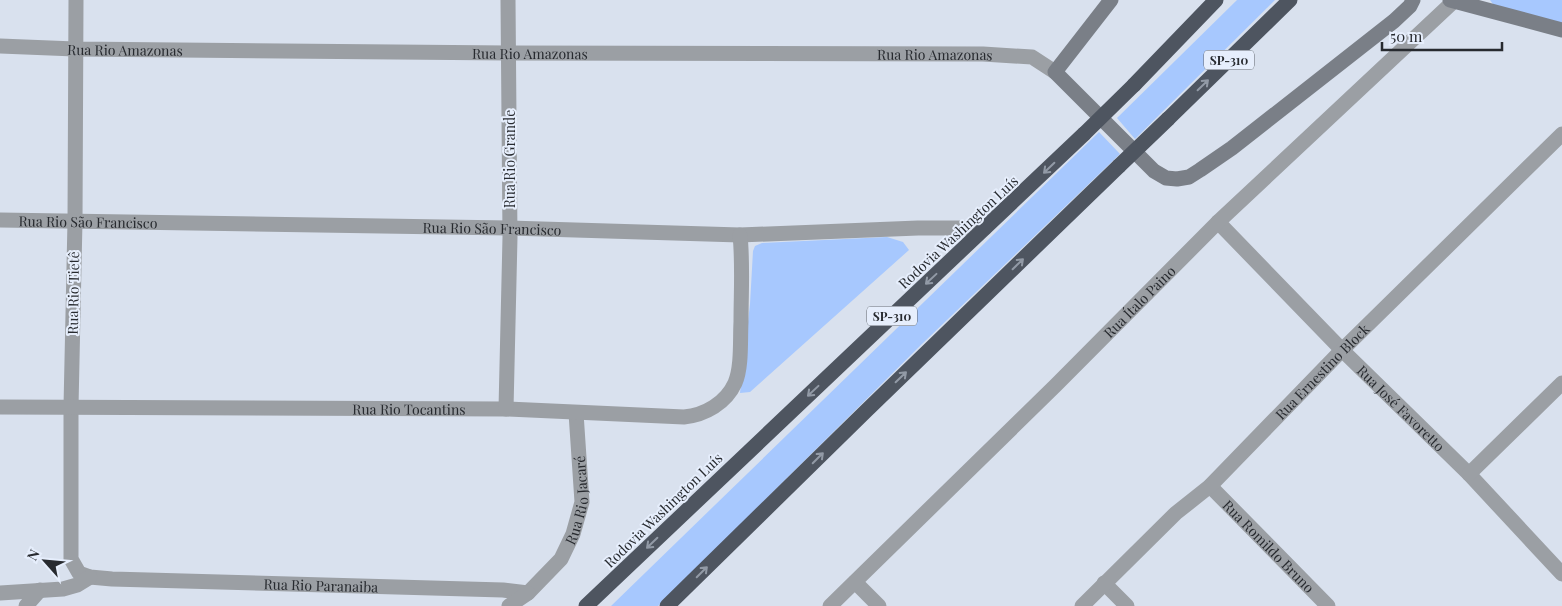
<svg xmlns="http://www.w3.org/2000/svg" width="1562" height="606" font-family="'Playfair Display',serif">
  <style>
    .green { fill: #a7c8fe }
    .lines { fill: none; stroke-linecap: round; stroke-linejoin: round }
    .street { stroke: #9b9fa4; stroke-width: 15 }
    .secondary { stroke: #7a7f87; stroke-width: 15 }
    .highway { stroke: #4e5560; stroke-width: 15 }
    .highway-bridge { stroke: #4e5560; stroke-width: 15 }
    .oneway { stroke: #929aa6 }
    .labels { text-anchor: middle; dominant-baseline: central; stroke-width: 4; stroke-linejoin: round; paint-order: stroke }
    .shield { fill: #e6eefc; stroke: #60656c; stroke-width: 1 }
    .shield-label { font-size: 12px; font-weight: bold; fill: #272a2f }
    .street-label { font-size: 14px; fill: #272a2f; stroke: #e6eefc }
  </style>
  <rect width="100%" height="100%" fill="#d9e1ee"/>
  <!-- green -->
  <g class="green">
    <polygon points="1237,0 1275,0 1135,139 1117,118"/>
    <polygon points="1490,0 1562,0 1562,24 1495,7"/>
    <polygon points="1099,132 1120,154 923,343 658,606 611,606"/>
    <polygon points="887,237 903,242 909,250 750,392 740,393 750,304 753,251 755,246 762,243"/>
  </g>
  <g class="lines">
    <!-- street -->
    <g class="street">
      <path id="s1" d="M76 0 75 221 71 407V559L79 573 90 577 112 579 503 590 528 593 561 559 573 534 582 502 576 413"/>
      <path id="s2" d="M0 46 75 49 508 53 983 54 1032 57 1055 72"/>
      <path id="s3" d="M0 220 509 228 740 235 918 228H985"/>
      <path id="s4" d="M1218 222 1342 350 1469 474 1562 574"/>
      <path id="s5" d="M0 407 506 409 684 417C705 415 726 403 735 383 742 367 740 340 741 322 741 293 743 264 740 235"/>
      <polyline points="506,409 510,237 508,0"/>
      <polyline points="1469,474 1562,383"/>
      <path id="s6" d="M1210 486 1328 606"/>
      <polyline points="855,582 879,606"/>
      <polyline points="1104,583 1127,606"/>
      <polyline points="0,593 63,589 77,585 90,577"/>
      <polyline points="26,606 40,590"/>
      <polyline points="509,606 528,593"/>
      <path id="s7" d="M830 606 1056 385 1218 222 1454 1"/>
      <path id="s8" d="M1082 606 1176 513 1210 486 1342 350 1562 134"/>
    </g>
    <!-- secondary -->
    <g class="secondary">
      <polyline points="1111,0 1055,72 1154,171 1166,178 1177,179 1189,177 1200,170 1232,148 1394,21 1410,6 1413,0"/>
      <polyline points="1450,0 1562,30"/>
    </g>
    <!-- highway -->
    <g class="highway">
      <polyline points="1134,85 1216,0"/>
      <polyline points="1168,119 1290,0"/>
      <polyline points="586,606 1084,134"/>
      <polyline points="667,606 866,411 1119,166"/>
    </g>
    <!-- highway-bridge -->
    <g class="highway-bridge">
      <polyline points="1084,134 1134,85"/>
      <polyline points="1119,166 1168,119"/>
    </g>
  </g>
  <!-- one-way arrows -->
  <defs><path id="oneway-shaft" d="M-6 0H5M1.5-3L5.5 0L1.5 3" fill="none" stroke-width="1.6" stroke-linecap="round" stroke-linejoin="round" transform="scale(1.25)"/></defs>
  <g class="oneway">
    <use href="#oneway-shaft" transform="translate(1203 85) rotate(-44)"/>
    <use href="#oneway-shaft" transform="translate(1049 168) rotate(136)"/>
    <use href="#oneway-shaft" transform="translate(1018 264) rotate(-44)"/>
    <use href="#oneway-shaft" transform="translate(931 279) rotate(137)"/>
    <use href="#oneway-shaft" transform="translate(901 377) rotate(-44)"/>
    <use href="#oneway-shaft" transform="translate(813 391) rotate(137)"/>
    <use href="#oneway-shaft" transform="translate(818 458) rotate(-45)"/>
    <use href="#oneway-shaft" transform="translate(652 543) rotate(136)"/>
    <use href="#oneway-shaft" transform="translate(702 572) rotate(-45)"/>
  </g>
  <g class="labels">
    <!-- shield labels -->
    <g class="shield">
      <rect x="1204" y="50.5" width="50" height="19" rx="4"/>
      <rect x="867" y="306.5" width="50" height="19" rx="4"/>
    </g>
    <g class="shield-label">
      <text x="1229" y="60">SP-310</text>
      <text x="892" y="316">SP-310</text>
    </g>
    <!-- street labels -->
    <g class="street-label">
      <text stroke="none"><textPath href="#s2" startOffset="125">Rua Rio Amazonas</textPath></text>
      <text stroke="none"><textPath href="#s2" startOffset="530">Rua Rio Amazonas</textPath></text>
      <text stroke="none"><textPath href="#s2" startOffset="935">Rua Rio Amazonas</textPath></text>
      <text transform="translate(509 159) rotate(-90)">Rua Rio Grande</text>
      <text stroke="none"><textPath href="#s3" startOffset="88">Rua Rio São Francisco</textPath></text>
      <text stroke="none"><textPath href="#s3" startOffset="492">Rua Rio São Francisco</textPath></text>
      <text transform="translate(958 232) rotate(-43)">Rodovia Washington Luís</text>
      <text transform="translate(73 293) rotate(-89)">Rua Rio Tietê</text>
      <text stroke="none"><textPath href="#s7" startOffset="434">Rua Ítalo Paino</textPath></text>
      <text stroke="none"><textPath href="#s8" startOffset="336">Rua Ernestino Block</textPath></text>
      <text stroke="none"><textPath href="#s5" startOffset="409">Rua Rio Tocantins</textPath></text>
      <text stroke="none"><textPath href="#s4" startOffset="261">Rua José Favoretto</textPath></text>
      <text stroke="none"><textPath href="#s1" startOffset="1135">Rua Rio Jacaré</textPath></text>
      <text transform="translate(663 510) rotate(-44)">Rodovia Washington Luís</text>
      <text stroke="none"><textPath href="#s6" startOffset="84">Rua Romildo Bruno</textPath></text>
      <text stroke="none"><textPath href="#s1" startOffset="818">Rua Rio Paranaiba</textPath></text>
    </g>
  </g>
  <!-- north arrow -->
  <g transform="translate(45 561) rotate(297)" stroke="#e6eefc" stroke-width="4" paint-order="stroke">
  <path d="M0-4L9 19L0 12L-9 19Z" fill="#272a2f"/>
  <text y="-8" font-size="14" font-weight="bold" text-anchor="middle" fill="#272a2f">N</text>
  </g>
  <!-- scale -->
  <path d="M1382 42v8h120v-8" fill="none" stroke="#272a2f" stroke-width="2.5"/>
  <text x="1390" y="42" font-size="15" fill="#272a2f" stroke="#e6eefc" stroke-width="4" paint-order="stroke">50 m</text>
</svg>
